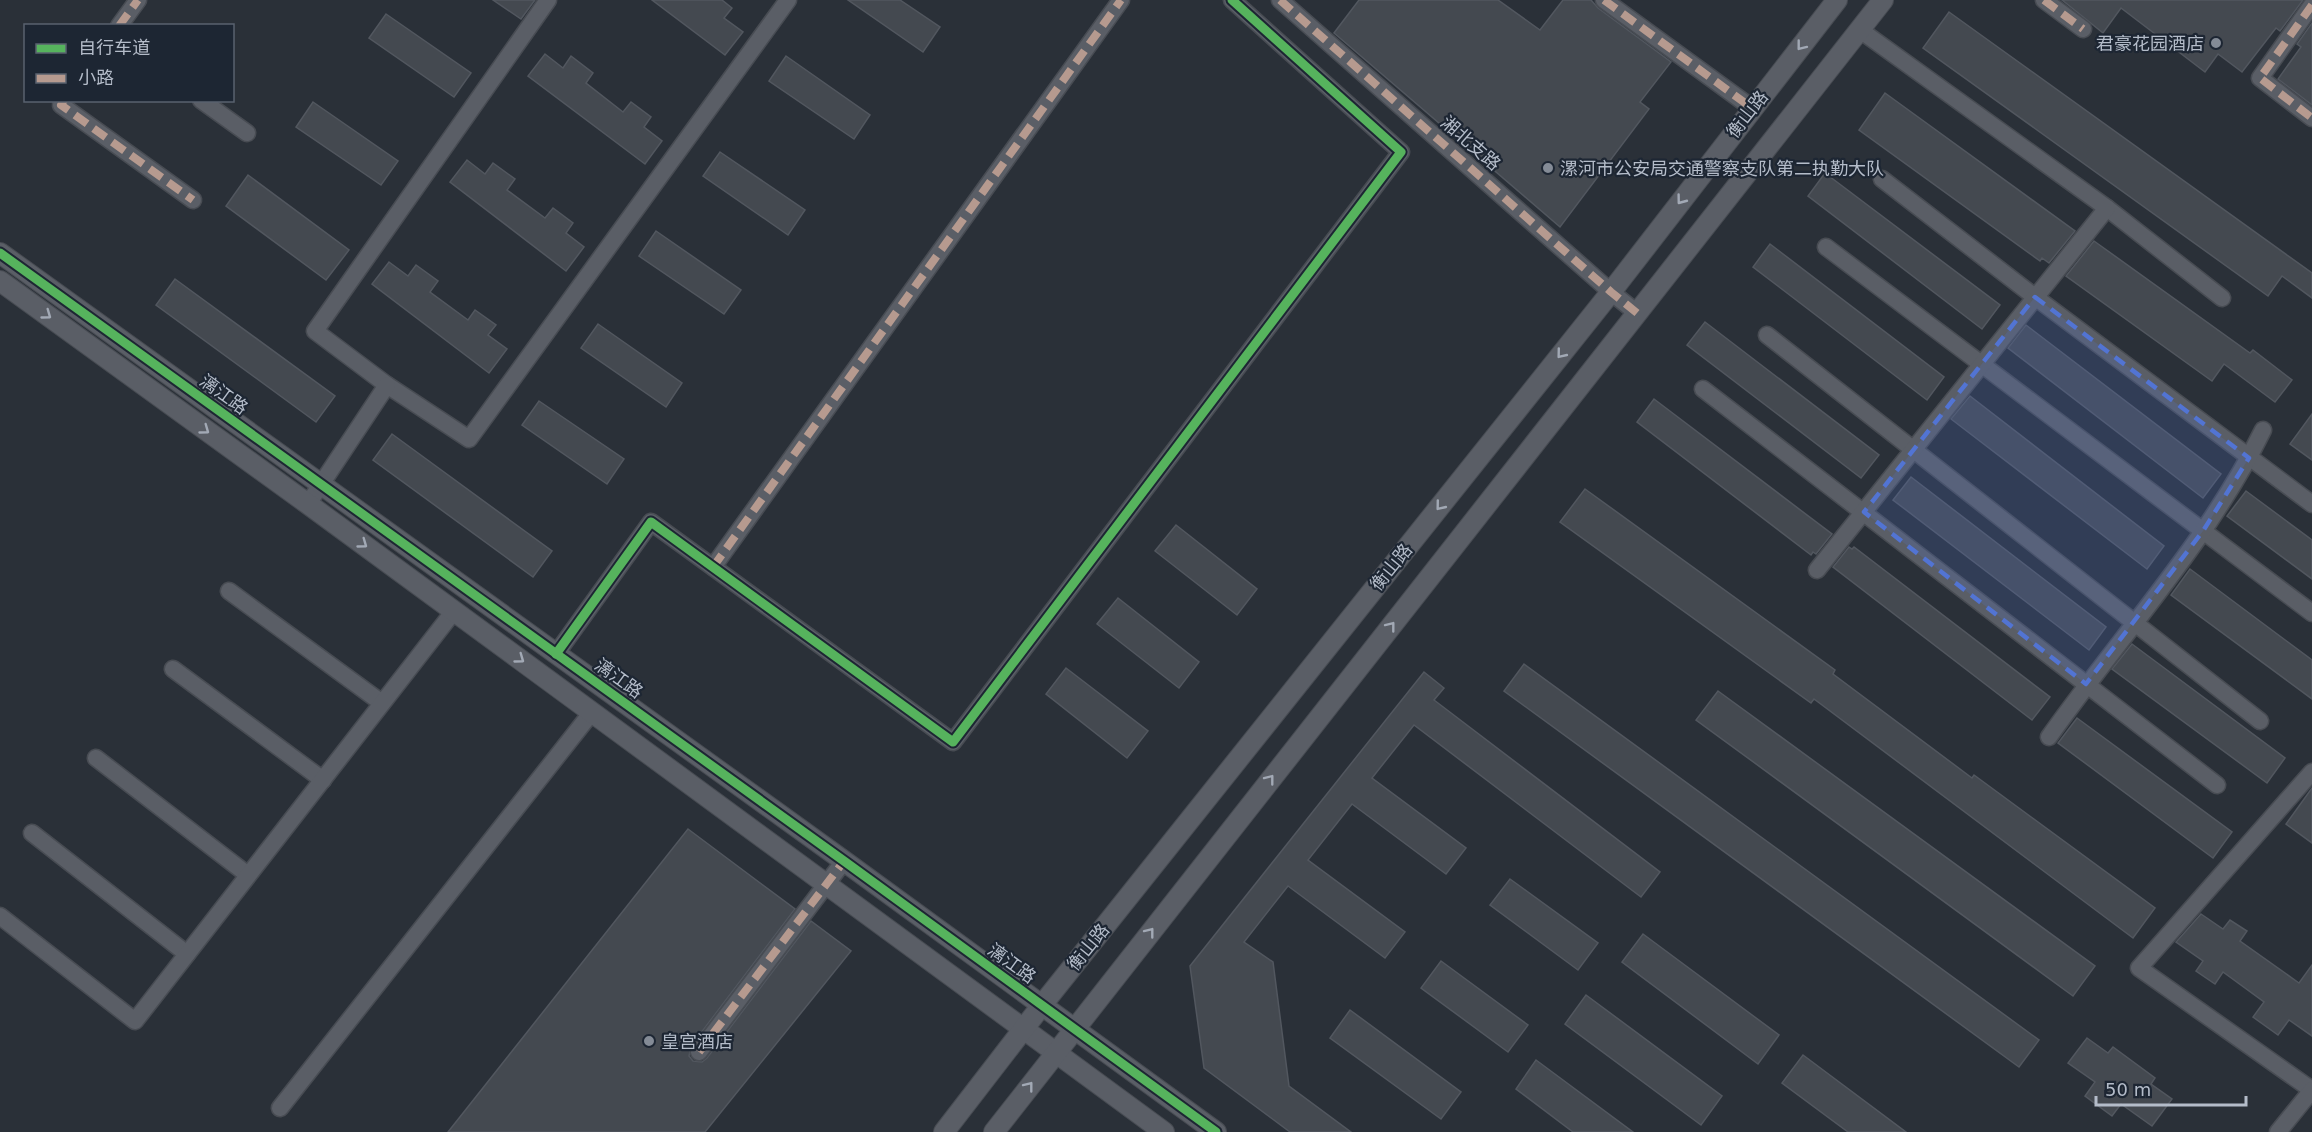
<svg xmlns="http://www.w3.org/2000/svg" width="2312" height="1132" font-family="'DejaVu Sans','Noto Sans SC',sans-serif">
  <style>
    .building { fill: #444950; stroke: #52575f; stroke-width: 1.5 }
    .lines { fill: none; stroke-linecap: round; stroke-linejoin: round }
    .minor-casing { stroke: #484c53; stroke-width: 19 }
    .tertiary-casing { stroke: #484c53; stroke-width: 22 }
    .minor { stroke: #5a5e66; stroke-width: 16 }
    .tertiary { stroke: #5a5e66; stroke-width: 20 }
    .quiet { stroke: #b69a8f; stroke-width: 8; stroke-dasharray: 15 8; stroke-linecap: butt }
    .cycleway-casing { stroke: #1d2633; stroke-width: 13 }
    .cycleway { stroke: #56b35d; stroke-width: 9 }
    .oneway { stroke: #a2a9b5 }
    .marked { fill: #5274d3; fill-opacity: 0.2; stroke: #5274d3; stroke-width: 4.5; stroke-dasharray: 12 8; stroke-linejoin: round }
    .poi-dot { fill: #848b96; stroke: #1d2633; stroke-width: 2 }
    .labels { text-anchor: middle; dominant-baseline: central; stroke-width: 4.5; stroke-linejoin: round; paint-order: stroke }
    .poi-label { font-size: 18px; fill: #b4bcc9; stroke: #1d2633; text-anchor: start }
    .street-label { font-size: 18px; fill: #b4bcc9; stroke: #1d2633 }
  </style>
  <rect width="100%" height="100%" fill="#2a3038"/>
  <!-- building -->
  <g class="building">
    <polygon points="493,0 535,0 521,19"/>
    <polygon points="652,0 722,0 732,8 724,18 743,32 725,55"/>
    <polygon points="848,0 900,0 940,27 923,52"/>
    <polygon points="1359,0 1498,0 1540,30 1563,0 1591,0 1598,8 1671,62 1640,102 1649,109 1560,227 1334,33"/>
    <polygon points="2062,0 2303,0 2280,31 2276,28 2242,72 2218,54 2205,72 2121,8 2103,33"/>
    <polygon points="1949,12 2312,273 2312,298 2282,276 2268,296 1923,48"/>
    <polygon points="386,14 471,73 454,97 369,38"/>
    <polygon points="2312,23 2312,105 2278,79 2301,47 2297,44"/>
    <polygon points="545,54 563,68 571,56 593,73 586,83 623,112 631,102 651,117 644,127 662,141 645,164 528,76"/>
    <polygon points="786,56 870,115 854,139 769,81"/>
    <polygon points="1885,93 2075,231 2049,263 2042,258 2040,261 1859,130"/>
    <polygon points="313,102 398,161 381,185 296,127"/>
    <polygon points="720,152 805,210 788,235 703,176"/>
    <polygon points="467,160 485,174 493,163 515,179 507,190 545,218 553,208 573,223 566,233 584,247 566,271 450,182"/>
    <polygon points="1825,173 2000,305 1982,329 1808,196"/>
    <polygon points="248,175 349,250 326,280 226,206"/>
    <polygon points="656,231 741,290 724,314 639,256"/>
    <polygon points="2094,241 2250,353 2253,350 2292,380 2275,402 2224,364 2212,381 2066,276"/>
    <polygon points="1770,244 1944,377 1927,400 1753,267"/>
    <polygon points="389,262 408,276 416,265 438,281 430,292 468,320 475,310 496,325 488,335 507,349 489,373 372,284"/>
    <polygon points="175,279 335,396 316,422 156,305"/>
    <polygon points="1705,322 1879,455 1861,478 1687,345"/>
    <polygon points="598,324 682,383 666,407 581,348"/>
    <polygon points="2026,325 2221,474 2203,498 2008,348"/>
    <polygon points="1970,396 2164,546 2147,569 1951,419"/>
    <polygon points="1654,399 1832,534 1816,554 1813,552 1811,555 1637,422"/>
    <polygon points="539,401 624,459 607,484 522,425"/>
    <polygon points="2312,414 2312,460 2290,444"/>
    <polygon points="392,434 552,551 533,577 373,460"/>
    <polygon points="1911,477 2106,627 2089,650 1893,500"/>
    <polygon points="1585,489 1835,670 1833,674 1972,778 1974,775 2155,908 2133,938 1814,699 1811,703 1560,522"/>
    <polygon points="2246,491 2312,540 2312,579 2227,516"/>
    <polygon points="1176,525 1257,589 1237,615 1155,551"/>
    <polygon points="1849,547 1852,549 1854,547 2050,697 2032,720 1833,567"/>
    <polygon points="2190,569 2312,660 2312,699 2171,595"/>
    <polygon points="1118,598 1199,662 1179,688 1097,624"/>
    <polygon points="2132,644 2285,758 2267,783 2112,669"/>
    <polygon points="1524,664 2039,1040 2019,1067 1504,691"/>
    <polygon points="1066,668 1148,731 1127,758 1046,694"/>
    <polygon points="1424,672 1444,688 1434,700 1660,872 1641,897 1414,725 1372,778 1466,848 1446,874 1352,804 1308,860 1405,932 1385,958 1288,886 1244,942 1273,962 1289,1086 1351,1132 1290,1132 1204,1068 1190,966"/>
    <polygon points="1718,691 2095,966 2073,996 1696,720"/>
    <polygon points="2077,718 2232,832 2213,858 2058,743"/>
    <polygon points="2312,788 2312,843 2286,824"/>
    <polygon points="688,829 795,909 691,1046 689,1056 693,1061 702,1062 707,1058 811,921 851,951 705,1132 448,1132"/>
    <polygon points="1510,879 1598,943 1578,970 1490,905"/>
    <polygon points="2201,914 2223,929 2230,920 2247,931 2240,941 2299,983 2312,965 2312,1036 2289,1020 2278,1035 2253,1017 2264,1002 2223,972 2215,984 2196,971 2203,961 2176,942"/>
    <polygon points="1643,934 1779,1035 1758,1064 1622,962"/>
    <polygon points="1441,961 1528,1025 1508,1052 1421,988"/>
    <polygon points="1586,995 1722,1096 1701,1125 1565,1024"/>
    <polygon points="1350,1010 1461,1092 1441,1119 1330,1038"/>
    <polygon points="2087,1038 2108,1053 2113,1047 2155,1078 2151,1084 2172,1099 2152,1126 2121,1104 2112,1116 2085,1096 2095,1082 2068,1063"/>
    <polygon points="1803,1055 1906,1132 1848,1132 1782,1083"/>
    <polygon points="1536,1060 1633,1132 1573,1132 1516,1089"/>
  </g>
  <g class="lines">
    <defs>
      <g id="minor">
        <polyline points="548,0 315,331 387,385 469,439 788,0"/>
        <polyline points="1280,0 1611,292 1637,313"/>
        <polyline points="1604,0 1752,108"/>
        <polyline points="2044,0 2083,29"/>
        <polyline points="2312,5 2260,78 2312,118"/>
        <polyline points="119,26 138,0"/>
        <polyline points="64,100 61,105 193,200"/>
        <polyline points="201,100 247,133"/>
        <polyline points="1882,179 2035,297 2312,504"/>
        <polyline points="2107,208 2222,298"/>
        <polyline points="1826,247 2312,613"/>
        <polyline points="1767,335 2260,721"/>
        <polyline points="1703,389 2217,785"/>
        <polyline points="308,504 387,385"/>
        <polyline points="713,567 1121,0"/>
        <polyline points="1817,570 2107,208 1860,30"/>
        <polyline points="229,591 382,703"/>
        <polyline points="556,654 651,522 953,742 1401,152 1232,0"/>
        <polyline points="173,669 323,780"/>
        <path d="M2049 737C2121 635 2208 542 2263 430"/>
        <polyline points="96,758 248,875"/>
        <polyline points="32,833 187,954"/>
        <polyline points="0,916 135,1021 454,611"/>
        <polyline points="699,1052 844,861"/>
        <polyline points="2312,1090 2139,968 2312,772"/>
        <polyline points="280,1108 592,712"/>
        <polyline points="2278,1132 2312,1090"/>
      </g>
      <g id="tertiary">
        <polyline points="0,253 844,861 1216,1132"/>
        <polyline points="0,281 308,504 1164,1132"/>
        <polyline points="944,1132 1042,1005 1611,292 1837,0"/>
        <polyline points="994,1132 1883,0"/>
      </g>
    </defs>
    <!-- minor casing -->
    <use href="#minor" class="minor-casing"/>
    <!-- tertiary casing -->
    <use href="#tertiary" class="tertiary-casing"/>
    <!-- minor -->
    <use href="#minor" class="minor"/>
    <!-- tertiary -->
    <use href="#tertiary" class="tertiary"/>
    <!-- quiet -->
    <g class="quiet">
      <polyline points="1280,0 1611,292 1637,313"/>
      <polyline points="1604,0 1752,108"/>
      <polyline points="2044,0 2083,29"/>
      <polyline points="2312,5 2260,78 2312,118"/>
      <polyline points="119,26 138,0"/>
      <polyline points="64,100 61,105 193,200"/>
      <polyline points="713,567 1121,0"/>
      <polyline points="699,1052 844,861"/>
    </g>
    <defs>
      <g id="cycleway">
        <polyline points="0,253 844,861 1216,1132"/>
        <polyline points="556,654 651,522 953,742 1401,152 1232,0"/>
      </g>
    </defs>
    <!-- cycleway casing -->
    <use href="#cycleway" class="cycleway-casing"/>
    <!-- cycleway -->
    <use href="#cycleway" class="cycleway"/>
  </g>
  <!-- one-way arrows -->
  <defs><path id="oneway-chevron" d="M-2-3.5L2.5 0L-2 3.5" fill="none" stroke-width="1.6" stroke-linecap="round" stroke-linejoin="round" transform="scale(1.5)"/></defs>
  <g class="oneway">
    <use href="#oneway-chevron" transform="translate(1801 46) rotate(128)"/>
    <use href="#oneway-chevron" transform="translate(1681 200) rotate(127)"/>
    <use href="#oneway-chevron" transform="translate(47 315) rotate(36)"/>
    <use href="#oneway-chevron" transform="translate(1561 354) rotate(129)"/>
    <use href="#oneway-chevron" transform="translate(205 430) rotate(36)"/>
    <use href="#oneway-chevron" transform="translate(1440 506) rotate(129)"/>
    <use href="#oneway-chevron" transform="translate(363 544) rotate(36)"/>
    <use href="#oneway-chevron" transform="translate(1391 626) rotate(-52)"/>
    <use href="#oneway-chevron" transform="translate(520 659) rotate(36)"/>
    <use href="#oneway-chevron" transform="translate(1270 779) rotate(-52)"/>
    <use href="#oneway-chevron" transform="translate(1150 932) rotate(-52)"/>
    <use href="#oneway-chevron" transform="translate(1029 1086) rotate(-52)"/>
  </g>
  <!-- marked area -->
  <path class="marked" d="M2035 297 2249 458 2203 531 2086 684 1864 512Z"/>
  <!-- markers -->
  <g class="poi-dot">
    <circle cx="2216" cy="43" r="6"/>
    <circle cx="1548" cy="168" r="6"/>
    <circle cx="649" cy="1041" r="6"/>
  </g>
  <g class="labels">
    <!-- poi labels -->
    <g class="poi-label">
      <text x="2204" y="43" text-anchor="end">君豪花园酒店</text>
      <text x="1560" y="168">漯河市公安局交通警察支队第二执勤大队</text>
      <text x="661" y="1041">皇宫酒店</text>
    </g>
    <!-- street labels -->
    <g class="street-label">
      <text transform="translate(1747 114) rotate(-52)">衡山路</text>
      <text transform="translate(1471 143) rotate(41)">湘北支路</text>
      <text transform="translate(224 394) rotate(36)">漓江路</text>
      <text transform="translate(1391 567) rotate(-51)">衡山路</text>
      <text transform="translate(619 678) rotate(36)">漓江路</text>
      <text transform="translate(1088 947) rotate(-51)">衡山路</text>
      <text transform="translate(1012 963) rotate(36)">漓江路</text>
    </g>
  </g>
  <!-- legend -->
  <rect x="24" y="24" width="210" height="78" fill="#1d2633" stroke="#59626f" stroke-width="1.5"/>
  <rect x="36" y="44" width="30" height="9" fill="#56b35d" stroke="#59626f" stroke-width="1.5"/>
  <text x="78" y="54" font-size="18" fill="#b4bcc9">自行车道</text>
  <rect x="36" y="74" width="30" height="9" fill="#b69a8f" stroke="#59626f" stroke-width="1.5"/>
  <text x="78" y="84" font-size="18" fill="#b4bcc9">小路</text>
  <!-- scale -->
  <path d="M2096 1096v9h150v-9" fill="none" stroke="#b4bcc9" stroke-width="3"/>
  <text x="2105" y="1096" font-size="18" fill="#b4bcc9" stroke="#1d2633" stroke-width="4.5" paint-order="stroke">50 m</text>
</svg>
